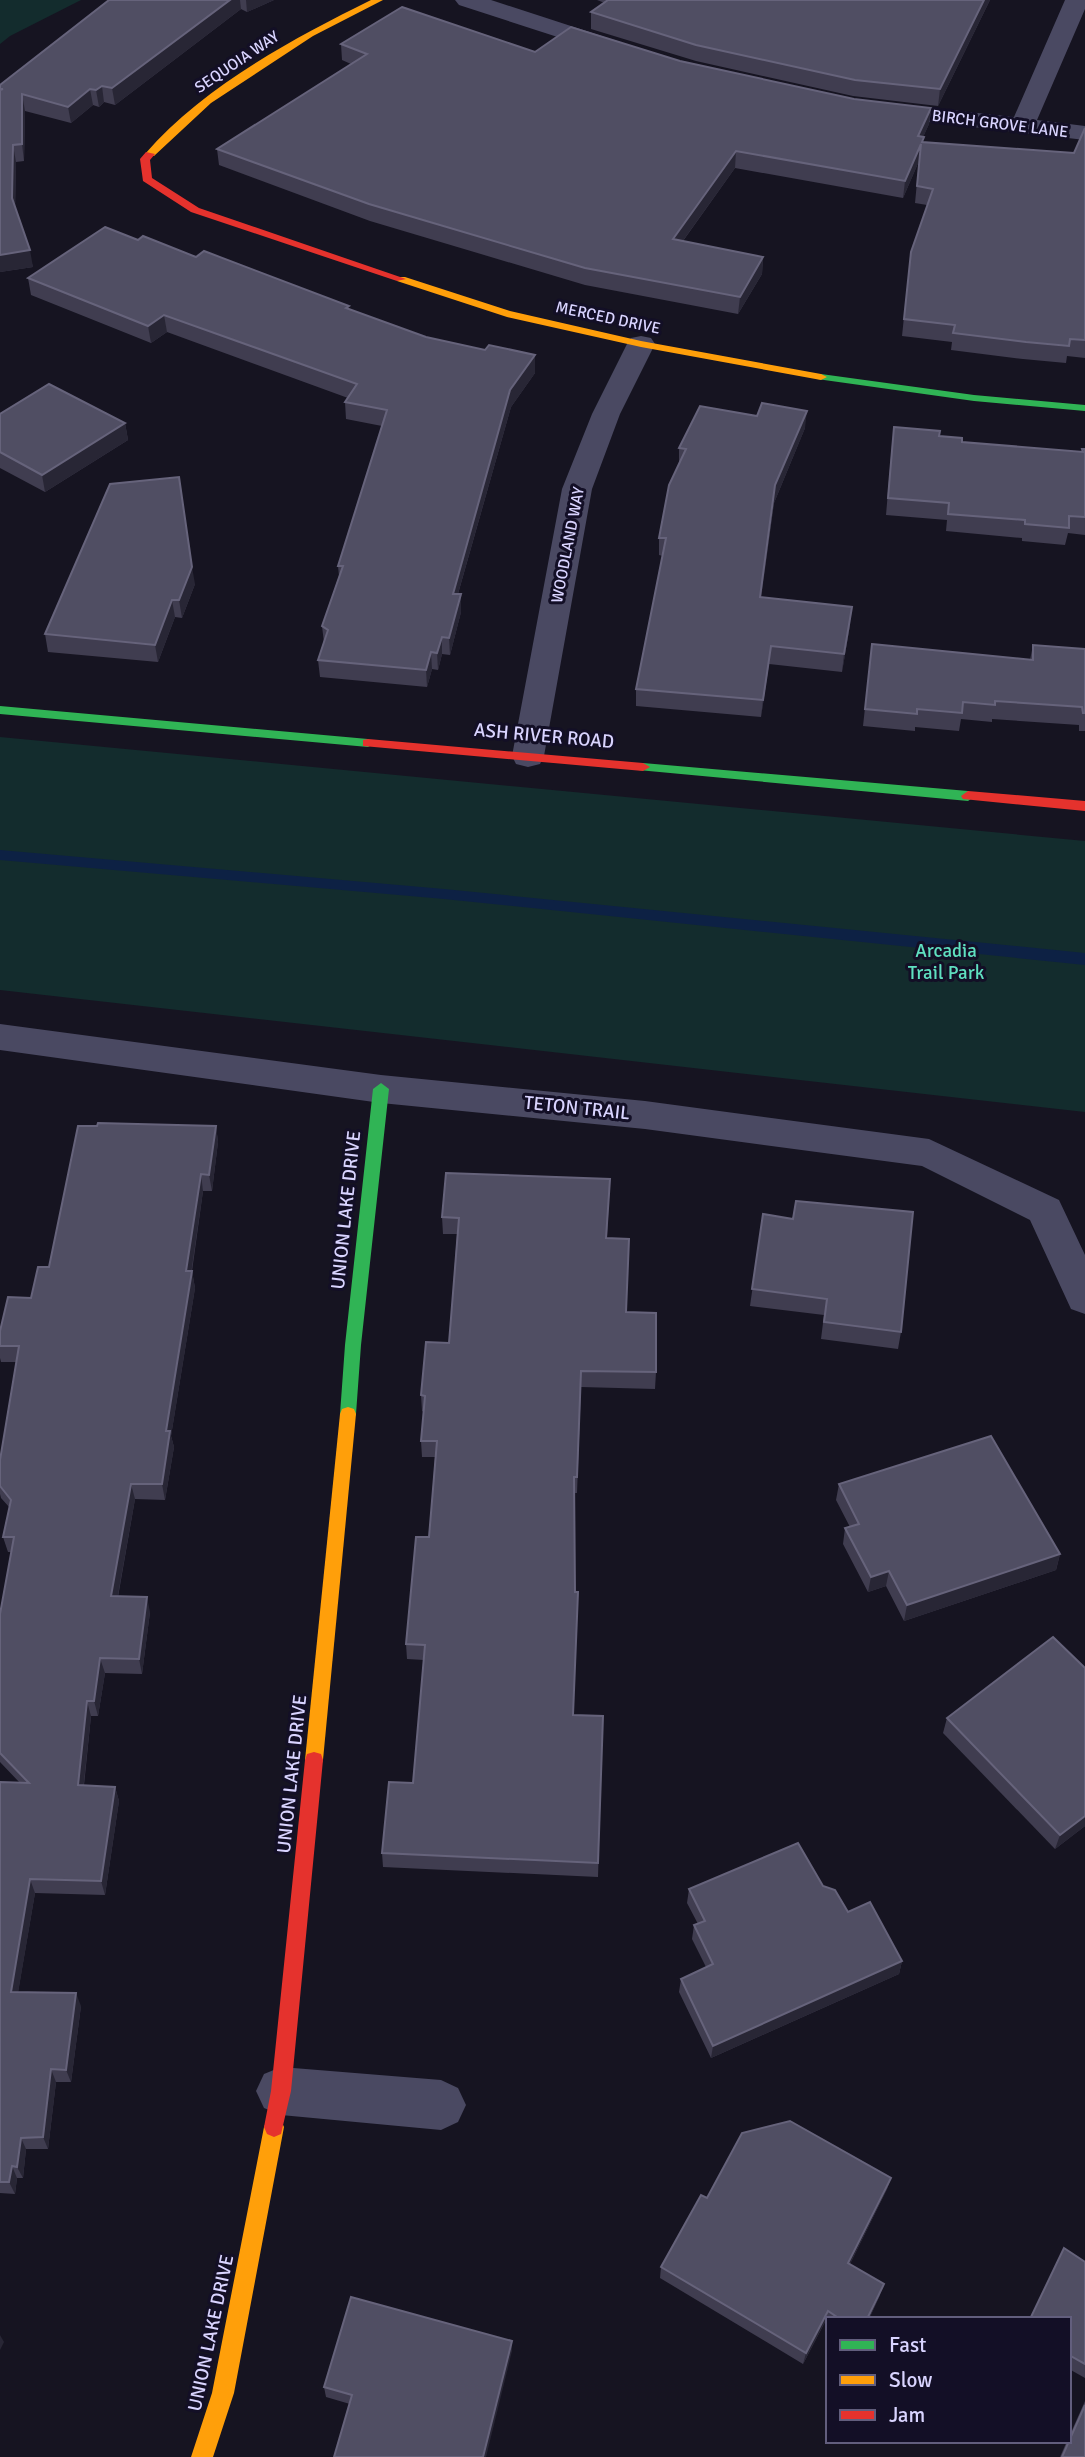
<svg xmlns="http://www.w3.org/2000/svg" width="1085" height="2457" font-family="Signika,sans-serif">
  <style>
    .green { fill: #132c2d }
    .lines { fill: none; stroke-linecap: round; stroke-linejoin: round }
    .stream { fill: #0d2144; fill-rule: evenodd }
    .street { fill: #4a4962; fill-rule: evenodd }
    .fast { fill: #30b455; fill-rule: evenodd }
    .slow { fill: #ff9f0a; fill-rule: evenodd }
    .jam { fill: #e5322d; fill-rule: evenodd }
    .wall { fill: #403d50 }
    .shaded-wall { fill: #282635 }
    .building { fill: #504e63; stroke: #66637b; stroke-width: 2 }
    .labels { text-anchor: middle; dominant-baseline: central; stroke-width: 6; stroke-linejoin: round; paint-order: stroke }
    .far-street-label { font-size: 16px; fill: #d9d4ff; stroke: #130f26 }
    .street-label { font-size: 19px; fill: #d9d4ff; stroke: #130f26 }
    .park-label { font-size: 19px; fill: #5fe0c0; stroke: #130f26 }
  </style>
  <rect width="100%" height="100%" fill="#161421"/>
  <!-- green -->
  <g class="green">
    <polygon points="0,0 81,0 10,36 0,44"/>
    <polygon points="0,737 1085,841 1085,1112 0,990"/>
  </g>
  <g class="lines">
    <!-- stream -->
    <polygon class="stream" points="0,850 444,889 1085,953 1085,965 444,899 0,860"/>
    <!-- street -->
    <g class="street">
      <polygon points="455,0 491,0 620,42 624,47 620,52 612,54 604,52 459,5"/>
      <polygon points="1065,0 1085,0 1085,9 1037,120 1085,126 1085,140 878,116 869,114 866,109 869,104 878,102 1014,117"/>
      <polygon points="641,336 651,338 655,344 620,414 592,489 544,756 540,764 528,767 516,764 512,756 562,489 592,414 627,344 631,338"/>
      <polygon points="0,1024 381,1075 645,1101 929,1139 1059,1200 1085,1255 1085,1314 1071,1309 1030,1220 922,1166 645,1129 381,1103 0,1050"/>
      <polygon points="281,2067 441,2080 458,2088 466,2105 458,2122 441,2130 281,2115 264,2108 256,2091 264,2074"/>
    </g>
    <!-- fast -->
    <g class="fast">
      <polygon points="821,374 974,395 1085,405 1085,411 974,401 817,379 817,375"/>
      <polygon points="0,706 368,739 375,743 368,747 0,714"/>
      <polygon points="643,763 968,791 975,796 968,801 638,770 636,767"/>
      <polygon points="381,1083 389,1089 361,1345 356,1414 354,1419 348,1421 342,1419 340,1414 345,1345 373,1089"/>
    </g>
    <!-- slow -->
    <g class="slow">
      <path d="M371 0H383L313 36 211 103 154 156 145 154C203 87 292 39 371 0Z"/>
      <polygon points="397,277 405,277 510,311 641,341 821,374 827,377 821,380 641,347 507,317 397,281"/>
      <polygon points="348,1407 354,1409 356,1414 323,1760 321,1766 314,1768 307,1766 305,1760 340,1414 342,1409"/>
      <polygon points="274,2117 281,2120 284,2127 234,2393 213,2457 191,2457 212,2393 264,2127 267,2120"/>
    </g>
    <!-- jam -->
    <g class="jam">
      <polygon points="146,152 155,154 150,160 152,178 199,208 406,279 397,281 191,212 143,181 140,159"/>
      <polygon points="368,739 643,763 650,767 643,771 363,746 363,740"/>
      <polygon points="968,791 1085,801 1085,811 963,799 961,796"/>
      <polygon points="314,1752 321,1754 323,1760 291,2091 281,2134 274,2137 267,2134 264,2127 271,2091 305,1760 307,1754"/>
    </g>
  </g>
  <!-- wall -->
  <g class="wall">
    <polygon points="109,0 274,0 247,12 241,9 115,105 104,102 99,107 93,105 71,123 25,111 24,161 16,162 15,207 33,267 0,272 0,85"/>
    <polygon points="597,0 990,0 938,106 853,96 696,61 591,29 591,12 605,3"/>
    <polygon points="341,44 535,52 680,61 854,99 931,108 929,124 923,137 923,142 1074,153 1085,128 1085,358 1067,356 1066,363 1023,359 951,350 952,342 902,336 909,269 927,205 915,203 919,161 903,198 735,168 683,241 763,257 762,274 738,314 585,285 370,221 219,165 217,149 351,64 342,60"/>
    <polygon points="138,240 196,257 426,337 485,350 535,355 535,373 511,407 458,594 461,594 461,612 450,655 442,654 438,670 432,669 427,687 320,677 318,660 324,643 322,626 339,576 338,566 382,426 346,419 345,402 348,398 167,332 151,343 31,295 28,278"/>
    <polygon points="0,414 125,423 128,440 45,492 0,468"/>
    <polygon points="805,428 774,503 761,597 850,625 842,672 769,664 761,717 636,706 636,689 663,556 659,555 659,538 679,464 679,448"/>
    <polygon points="939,436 962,442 1082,452 1085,449 1085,535 1068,533 1065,545 1022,541 1022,538 946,531 947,520 886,515 892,444"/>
    <polygon points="195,584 182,618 175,617 158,662 48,652 45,634"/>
    <polygon points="872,644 1030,660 1033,645 1085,649 1085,731 1079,731 1079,725 992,719 992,722 961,719 959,731 915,727 915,731 863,726"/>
    <polygon points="216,1126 218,1142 212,1191 203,1191 192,1271 195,1288 171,1436 174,1447 165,1500 135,1499 118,1597 150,1612 142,1674 105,1673 98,1716 91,1716 84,1785 115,1787 119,1801 105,1895 35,1893 18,1992 81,2006 71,2082 56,2082 48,2149 26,2149 23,2178 17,2178 15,2194 0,2193 0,1782 20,1783 0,1762 0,1614 11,1552 8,1552 3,1537 10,1508 1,1498 0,1494 0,1460 16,1362 1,1362 0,1358 0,1331 31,1298 49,1267"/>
    <polygon points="610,1179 607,1238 626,1312 656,1372 655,1389 581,1387 577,1493 574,1493 573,1715 603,1716 598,1877 383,1867 382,1853 413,1783 424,1660 407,1659 406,1644 429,1537 435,1457 422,1457 421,1441 424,1412 422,1411 421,1395 449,1343 457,1234 443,1234 442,1217"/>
    <polygon points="763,1214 901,1332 898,1349 821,1339 824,1315 750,1306"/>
    <polygon points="839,1484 1060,1554 1056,1570 904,1621 886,1586 868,1592 843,1544 845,1528 850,1527 836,1500"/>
    <polygon points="947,1718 1085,1826 1055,1849 943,1733"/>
    <polygon points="823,1886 848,1912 902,1961 899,1974 711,2058 679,1992 681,1979 706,1967 692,1939 694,1925 698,1924 687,1903 689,1889"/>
    <polygon points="891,2178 887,2189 850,2264 880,2295 869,2319 828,2319 828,2324 825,2322 803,2364 660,2278 661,2267 707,2198"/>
    <polygon points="1085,2262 1085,2378 1069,2369 1069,2319"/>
    <polygon points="512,2341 512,2351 350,2404 326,2397 324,2387"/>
    <polygon points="1085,2401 1085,2457 1060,2457 1067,2441 1069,2441 1069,2437"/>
  </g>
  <!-- shaded-wall -->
  <g class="shaded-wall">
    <polygon points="230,0 240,0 241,9 115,105 112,88"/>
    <polygon points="246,0 274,0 247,12"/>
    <polygon points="984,0 990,0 938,106 940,89"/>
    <polygon points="102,86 104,102 99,107 96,90"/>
    <polygon points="90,89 93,105 71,123 68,107"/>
    <polygon points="22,94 25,111 24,161 22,144"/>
    <polygon points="931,108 929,124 916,153 918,136"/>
    <polygon points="921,144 919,161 903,198 905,181"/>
    <polygon points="13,145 16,162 15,215 12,198"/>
    <polygon points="736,151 735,168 672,256 673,239"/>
    <polygon points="30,250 33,267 0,272 0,255"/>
    <polygon points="763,257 762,274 738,314 740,297"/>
    <polygon points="164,315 167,332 151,343 148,326"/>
    <polygon points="535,355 535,373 511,407 453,611 453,594 510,390"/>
    <polygon points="807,411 805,428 774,503 759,615 775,485"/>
    <polygon points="125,423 128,440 45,492 42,475"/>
    <polygon points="192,567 195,584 182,618 179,600"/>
    <polygon points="461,594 461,612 450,655 449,638"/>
    <polygon points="172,600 175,617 158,662 155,645"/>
    <polygon points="852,607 850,625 842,672 844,654"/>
    <polygon points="442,637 442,654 438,670 437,653"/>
    <polygon points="771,646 769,664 761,717 763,700"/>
    <polygon points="431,652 432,669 427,687 426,670"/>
    <polygon points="216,1126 218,1142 212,1191 209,1175"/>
    <polygon points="201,1174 203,1191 189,1288 186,1271"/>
    <polygon points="192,1271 195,1288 171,1436 174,1447 165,1500 162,1484 166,1431"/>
    <polygon points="131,1484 135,1499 115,1612 111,1596"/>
    <polygon points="1060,1554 1056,1570 904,1621 907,1605"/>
    <polygon points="889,1571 886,1586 868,1592 871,1577"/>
    <polygon points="147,1597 150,1612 142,1674 139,1659"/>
    <polygon points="100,1658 105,1673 98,1716 94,1701"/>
    <polygon points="87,1701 91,1716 82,1800 78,1785"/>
    <polygon points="115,1787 119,1801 105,1895 101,1881"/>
    <polygon points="1085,1816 1085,1826 1055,1849 1060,1835"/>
    <polygon points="30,1879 35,1893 16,2005 11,1992"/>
    <polygon points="902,1961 899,1974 711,2058 713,2046"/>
    <polygon points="76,1993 81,2006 71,2082 66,2070"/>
    <polygon points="51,2069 56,2082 48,2149 43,2137"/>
    <polygon points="21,2138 26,2149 23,2178 17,2167"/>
    <polygon points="12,2166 17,2178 15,2194 9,2182"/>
    <polygon points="891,2178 887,2189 845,2274 848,2263"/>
    <polygon points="884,2284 880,2295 869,2319 867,2319"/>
    <polygon points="828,2311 825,2322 803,2364 806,2353"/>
    <polygon points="0,2335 4,2342 0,2350"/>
    <polygon points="512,2341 512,2351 486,2457 483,2457"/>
  </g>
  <!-- building -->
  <g class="building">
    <polygon points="109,0 230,0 112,88 102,86 96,90 90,89 68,107 22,94 22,144 13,145 12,198 30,250 0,255 0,90 3,89 0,89 0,85"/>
    <polygon points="608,0 984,0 940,89 855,80 696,45 591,12"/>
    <polygon points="402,7 535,52 571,27 680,61 854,99 931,108 918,136 924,137 922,142 1074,153 1085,128 1085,340 1070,339 1069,346 1026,342 953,333 955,325 904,319 911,252 933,189 917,186 921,144 905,181 736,151 673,239 763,257 740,297 585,268 369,204 217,149 367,54 341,44"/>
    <polygon points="105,227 138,240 143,236 196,257 204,251 349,306 346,308 426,337 485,350 489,345 535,355 510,390 453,594 461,594 449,638 442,637 437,653 431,652 426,670 318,660 328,630 322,626 343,566 338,566 387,410 345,402 357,384 164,315 148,326 28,278"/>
    <polygon points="49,384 125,423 42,475 0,452 0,414"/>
    <polygon points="762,403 807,411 775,485 760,597 852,607 844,654 771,646 763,700 636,689 666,538 659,538 669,485 686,449 679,448 700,406 757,416"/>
    <polygon points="894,427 940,431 939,436 962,438 962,442 1083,452 1082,449 1085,449 1085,517 1069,516 1069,528 1025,524 1025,520 948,514 949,503 888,498"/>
    <polygon points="179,477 192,567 179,600 172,600 155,645 45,634 110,484"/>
    <polygon points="872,644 1033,660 1033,645 1085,649 1085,713 1083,713 1082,707 995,701 995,705 963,702 962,713 917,709 917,714 865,709"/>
    <polygon points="98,1123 216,1126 209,1175 201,1174 186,1271 192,1271 166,1431 170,1431 162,1484 131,1484 111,1596 147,1597 139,1659 100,1658 94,1701 87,1701 78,1785 115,1787 101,1881 30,1879 11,1992 76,1993 66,2070 51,2069 43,2137 21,2138 17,2167 12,2166 9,2182 0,2182 0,1782 29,1783 0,1753 0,1614 14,1537 3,1537 11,1500 0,1486 0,1460 19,1346 0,1346 0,1331 8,1297 31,1298 38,1267 49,1267 78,1126 97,1126"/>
    <polygon points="446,1173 610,1179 606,1238 629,1239 626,1312 656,1313 656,1372 581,1371 577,1477 574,1477 575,1592 578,1592 573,1715 603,1716 598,1863 382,1853 389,1782 413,1783 425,1645 406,1644 416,1537 429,1537 437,1441 421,1441 425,1396 421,1395 426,1342 449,1343 459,1218 442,1217"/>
    <polygon points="796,1201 913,1212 901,1332 824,1322 827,1299 752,1289 763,1214 793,1219"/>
    <polygon points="991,1436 1060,1554 907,1605 889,1571 871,1577 845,1528 859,1524 839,1484"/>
    <polygon points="1053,1637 1085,1668 1085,1816 1060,1835 947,1718"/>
    <polygon points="798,1843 823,1886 835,1890 848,1912 870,1902 902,1961 713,2046 681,1979 713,1964 694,1925 705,1921 689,1889"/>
    <polygon points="790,2121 891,2178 848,2263 884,2284 867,2319 840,2319 828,2311 806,2353 661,2267 701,2195 707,2198 742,2133"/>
    <polygon points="1064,2248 1085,2262 1085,2364 1069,2355 1069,2319 1030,2319"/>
    <polygon points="351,2297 512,2341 483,2457 334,2457 352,2395 324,2387"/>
    <polygon points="1085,2405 1085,2457 1062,2457 1069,2441"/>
  </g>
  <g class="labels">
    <!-- far-street labels -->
    <g class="far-street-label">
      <text transform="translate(237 62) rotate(-34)">SEQUOIA WAY</text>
      <text transform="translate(1000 124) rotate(7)">BIRCH GROVE LANE</text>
      <text transform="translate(608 318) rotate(12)">MERCED DRIVE</text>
      <text transform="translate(568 545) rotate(-79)">WOODLAND WAY</text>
    </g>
    <!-- street labels -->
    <g class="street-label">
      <text transform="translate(544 736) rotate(5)">ASH RIVER ROAD</text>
      <text transform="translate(577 1108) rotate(6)">TETON TRAIL</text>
      <text transform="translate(346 1210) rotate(-84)">UNION LAKE DRIVE</text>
      <text transform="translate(292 1774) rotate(-84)">UNION LAKE DRIVE</text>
      <text transform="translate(211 2333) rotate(-78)">UNION LAKE DRIVE</text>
    </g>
    <!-- park labels -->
    <g class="park-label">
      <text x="946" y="951">Arcadia<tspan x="946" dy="22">Trail Park</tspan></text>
    </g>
  </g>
  <!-- legend -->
  <rect x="826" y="2317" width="245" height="126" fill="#130f26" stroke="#625e7d" stroke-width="2"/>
  <rect x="840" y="2340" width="35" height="10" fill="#30b455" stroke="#625e7d" stroke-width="2"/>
  <text x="889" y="2352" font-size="21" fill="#d9d4ff">Fast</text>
  <rect x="840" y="2375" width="35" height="10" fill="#ff9f0a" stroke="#625e7d" stroke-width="2"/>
  <text x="889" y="2387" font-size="21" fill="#d9d4ff">Slow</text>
  <rect x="840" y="2410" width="35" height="10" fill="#e5322d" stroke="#625e7d" stroke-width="2"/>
  <text x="889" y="2422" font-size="21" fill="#d9d4ff">Jam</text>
</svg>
